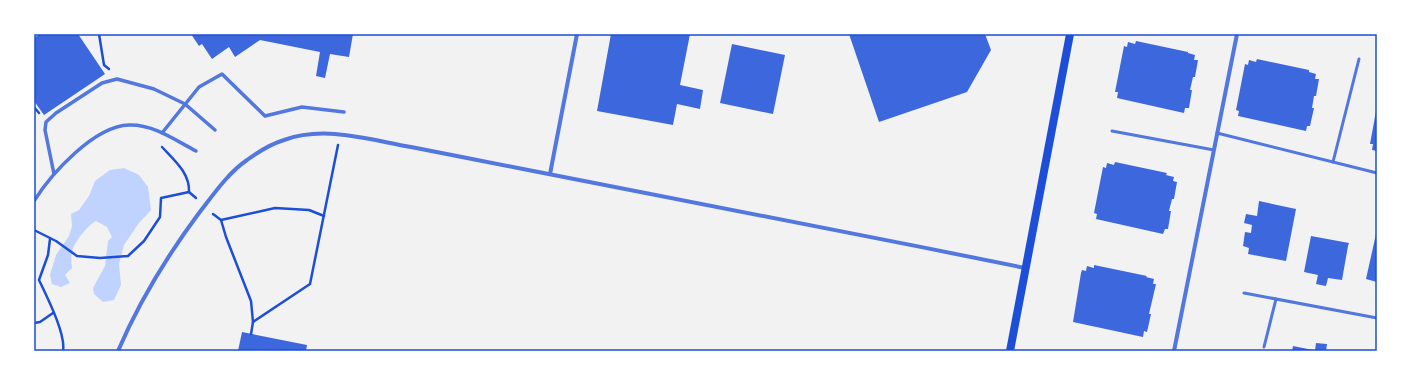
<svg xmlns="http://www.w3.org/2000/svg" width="1411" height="385" font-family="Karla,sans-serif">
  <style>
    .water { fill: #bfd3fe }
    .building { fill: #3d67dc }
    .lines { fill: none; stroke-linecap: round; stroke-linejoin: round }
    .path { stroke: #1d4ed8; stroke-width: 2.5 }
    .service { stroke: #5277de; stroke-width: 3 }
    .pedestrian { stroke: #5277de; stroke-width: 3.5 }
    .minor { stroke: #5277de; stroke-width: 4 }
    .secondary { stroke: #1d4ed8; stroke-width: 8 }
    .neatline { fill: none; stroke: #1d4ed8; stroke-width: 1.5 }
  </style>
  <rect width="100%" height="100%" fill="#f2f2f2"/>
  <!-- water -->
  <path class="water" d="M124 168 139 175 148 187 151 210 139 223 124 245 119 264 121 285 114 300 103 302 94 294 93 288 105 266 108 241 112 237 107 227 96 221C88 225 77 239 73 248 71 254 71 261 72 268L65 275 70 283 61 287 52 284 50 275 56 255 69 236 72 226 71 214 79 210 89 196 95 181 110 170Z"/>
  <!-- building -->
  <g class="building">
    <polygon points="40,34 78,34 105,74 44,115 34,101 34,38"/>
    <polygon points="191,34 353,34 349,57 330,54 325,78 316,76 320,52 260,40 235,57 229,47 212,59 202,44 199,46"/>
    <polygon points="611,34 690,34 680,85 703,90 700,109 677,104 673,125 597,111"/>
    <polygon points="849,34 985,34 991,50 967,92 879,122"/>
    <polygon points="1136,41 1188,52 1188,53 1195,55 1194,60 1198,60 1195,77 1193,77 1190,90 1192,90 1189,108 1185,108 1184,113 1117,98 1118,92 1115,92 1124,46 1127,47 1128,42 1135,44"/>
    <polygon points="732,44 785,55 773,114 720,103"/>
    <polygon points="1257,59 1309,70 1309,72 1316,74 1315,79 1319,79 1316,96 1314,96 1312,108 1314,108 1310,126 1307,126 1306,131 1238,116 1239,111 1236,110 1245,64 1248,65 1249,60 1256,62"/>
    <polygon points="1376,111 1377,111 1377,151 1372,150 1373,144 1370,144"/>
    <polygon points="1115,162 1167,173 1166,175 1174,177 1173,181 1177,182 1174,199 1172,199 1169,211 1171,211 1168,229 1165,229 1163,234 1096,219 1097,214 1094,213 1103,167 1106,168 1107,163 1114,165"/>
    <polygon points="1259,201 1296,209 1286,261 1248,254 1249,248 1243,246 1245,232 1251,233 1252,225 1244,223 1246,214 1257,216"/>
    <polygon points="1376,234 1377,234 1377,282 1366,279"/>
    <polygon points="1311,236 1349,243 1348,246 1342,280 1328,278 1326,286 1316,284 1318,275 1304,272"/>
    <polygon points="1094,265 1147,276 1146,277 1154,279 1153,284 1156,284 1149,314 1151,314 1147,332 1144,331 1143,337 1073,322 1081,273 1082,270 1086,271 1087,266 1094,268"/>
    <polygon points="242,332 307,345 306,351 238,351"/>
    <polygon points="1316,343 1327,344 1326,351 1315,351"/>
    <polygon points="1293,346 1313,350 1313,351 1292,351"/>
  </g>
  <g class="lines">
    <!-- path -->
    <g class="path">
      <polyline points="99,34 104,65 109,69"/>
      <polyline points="34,107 39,113"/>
      <path d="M162 147C174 160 190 173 189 192L196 198"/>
      <polyline points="213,214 221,220 226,237 251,301 253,322 251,334"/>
      <polyline points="221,220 275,208 309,210 324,216"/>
      <polyline points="34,230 56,241 77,256 100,258 128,256 144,241 160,217 161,198 189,192"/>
      <path d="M50 239 48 255 39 280C47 297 66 334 63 351"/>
      <polyline points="253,322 310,284 338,145"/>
      <polyline points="34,323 40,322 53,313"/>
    </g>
    <!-- service -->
    <g class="service">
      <polyline points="1112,131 1214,150"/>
      <polyline points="1217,133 1377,173"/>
      <polyline points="1333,162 1359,59"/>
      <polyline points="1244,293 1377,318"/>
      <polyline points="1264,347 1276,299"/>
    </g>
    <!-- pedestrian -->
    <g class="pedestrian">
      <polyline points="162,133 199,87 222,74 265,116 302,107 344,112"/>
      <polyline points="54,174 45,130 46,122 56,113 102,83 117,79 154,89 185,104 215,130"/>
      <path d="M34 201C51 174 94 126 129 125 153 124 175 140 196 151"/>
    </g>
    <!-- minor -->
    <g class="minor">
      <polyline points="550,174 577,34"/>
      <path d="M118 351C139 302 167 256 199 213 213 195 228 173 247 160 258 152 271 144 284 140 325 125 370 140 411 147 448 154 486 162 523 169 691 201 858 234 1025 268"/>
      <polyline points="1174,351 1237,34"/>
    </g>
    <!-- secondary -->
    <polyline class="secondary" points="1010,351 1070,34"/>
  </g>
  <!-- border -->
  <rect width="1411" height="385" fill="none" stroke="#ffffff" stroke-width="70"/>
  <rect x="35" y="35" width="1341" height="315" class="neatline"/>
</svg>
